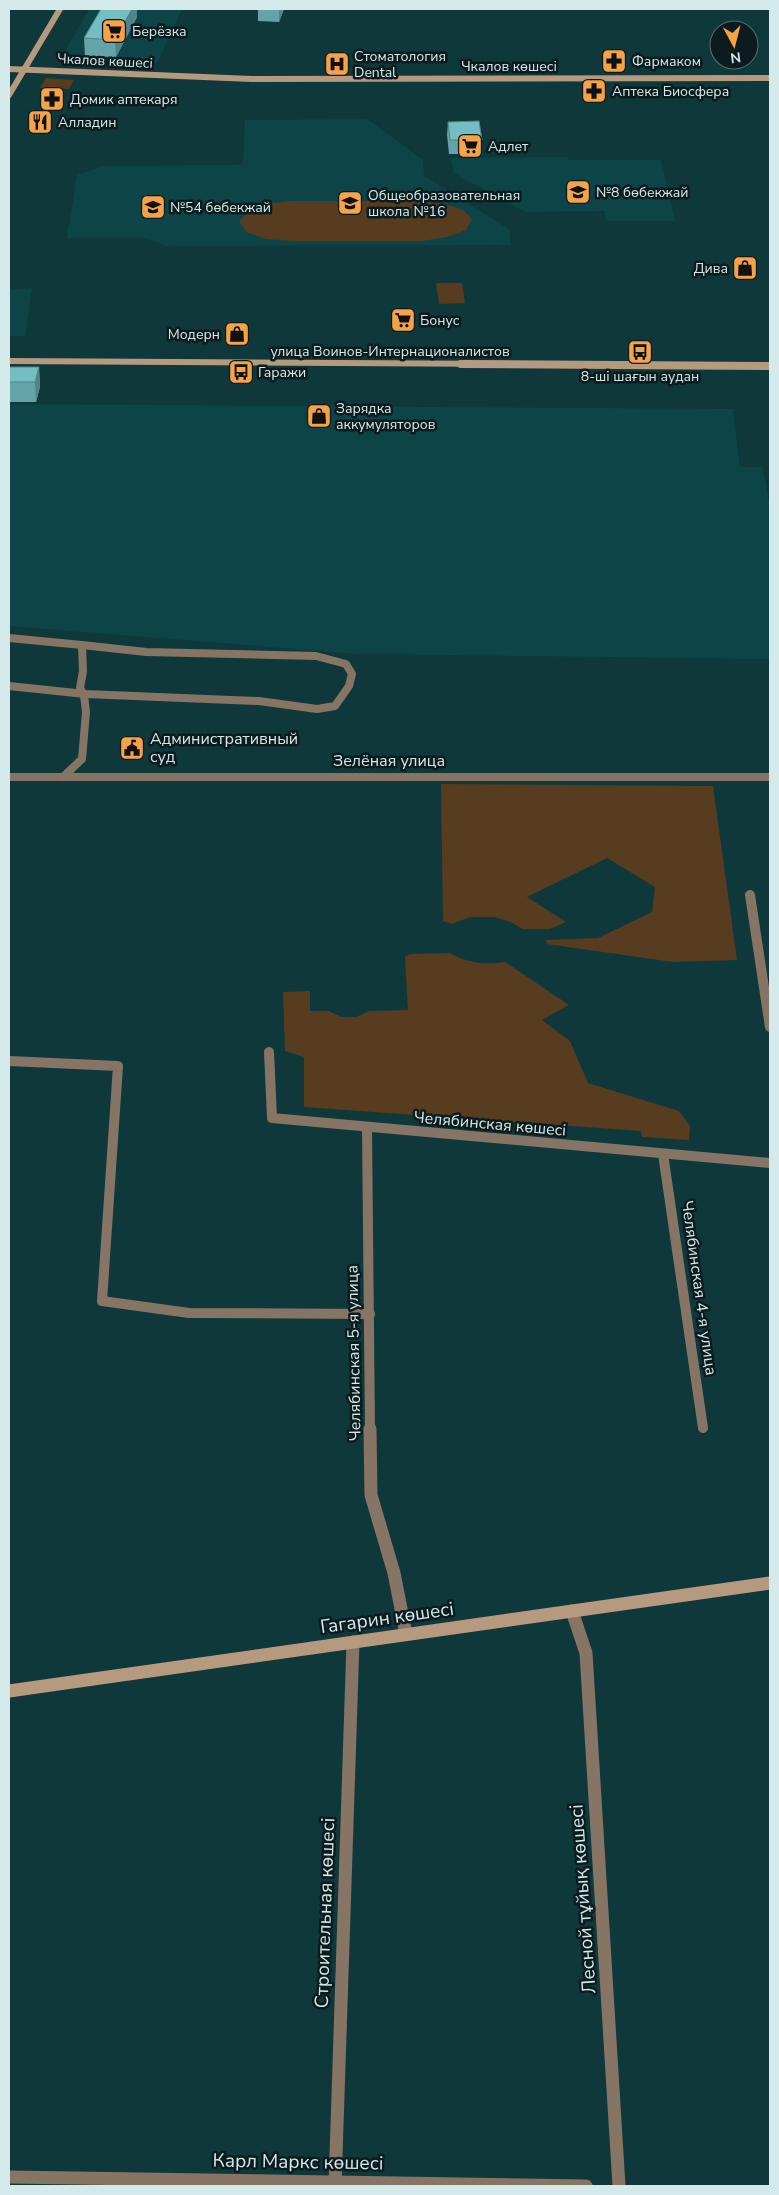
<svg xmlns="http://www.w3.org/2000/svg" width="779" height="2195" font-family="'Nunito Sans',sans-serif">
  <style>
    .built { fill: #0d4448 }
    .green { fill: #573c20 }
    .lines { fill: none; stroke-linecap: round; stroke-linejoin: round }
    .street-far2 { stroke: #867564; stroke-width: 8 }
    .street-far1 { stroke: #867564; stroke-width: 10 }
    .street { stroke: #867564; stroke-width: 13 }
    .secondary-far2 { stroke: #b69a80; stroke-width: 6 }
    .secondary-far1 { stroke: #b69a80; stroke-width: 8 }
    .secondary { stroke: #b69a80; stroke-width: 13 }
    .wall { fill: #64a3a7 }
    .shaded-wall { fill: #518488 }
    .building { fill: #74bdc2; stroke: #518488 }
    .labels { text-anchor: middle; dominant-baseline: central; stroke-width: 5; stroke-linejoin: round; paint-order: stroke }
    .far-poi-label { font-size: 14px; fill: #d4e9ea; stroke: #0c1c1e; text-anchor: start }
    .far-street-label { font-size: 14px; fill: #d4e9ea; stroke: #0c1c1e }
    .poi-label { font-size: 16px; fill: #d4e9ea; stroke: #0c1c1e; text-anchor: start }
    .street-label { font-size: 16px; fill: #d4e9ea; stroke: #0c1c1e }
    .near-street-label { font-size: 19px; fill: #d4e9ea; stroke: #0c1c1e }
  </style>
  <rect width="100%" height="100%" fill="#0f383b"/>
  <!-- built -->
  <g class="built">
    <polygon points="90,9 182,9 157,63 59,60"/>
    <polygon points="367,119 423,160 424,176 509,229 511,245 167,246 146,238 67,238 77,175 104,166 236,165 243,164 245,120"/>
    <polygon points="567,157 568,160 661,160 675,221 606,221 604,211 525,212 454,173 451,158"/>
    <polygon points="32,288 25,336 9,336 9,290"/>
    <polygon points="9,404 733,409 740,467 763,467 770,508 770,659 357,654 9,626"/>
  </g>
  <!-- green -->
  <g class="green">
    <polygon points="46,78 74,80 69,89 40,88"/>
    <path d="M291 201H417L443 203 463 210 472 219 466 230 448 237 422 241H293L266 239 247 232 239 222C252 203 270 204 291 201Z"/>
    <polygon points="436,283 462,283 465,303 439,304"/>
    <polygon points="441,784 713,786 737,960 673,962 547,944 546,940 598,938 652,912 655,887 607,858 527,897 566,922 550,929 522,929 511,922 494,917 470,917 452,924 443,921"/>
    <path d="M449 953C470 963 482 965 505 962L569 1005 542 1020 570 1041 588 1083 679 1111 690 1126 689 1140 642 1137 641 1131 304 1107V1057L285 1051 283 992 310 991V1011H329L341 1017H356L369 1011 408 1010 405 957 410 954Z"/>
  </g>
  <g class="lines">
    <!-- street-far2 -->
    <g class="street-far2">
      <polyline points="9,638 82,645 83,671 80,688 84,695 86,712 82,759 63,777"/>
      <polyline points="9,686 85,694 259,701 317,709 335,706 349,686 352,674 346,664 316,656 146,652 82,645"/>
      <polyline points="9,777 770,777"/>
    </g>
    <!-- street-far1 -->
    <g class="street-far1">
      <polyline points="750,895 770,1027"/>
      <polyline points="269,1052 272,1118 770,1163"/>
      <polyline points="9,1061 118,1066 102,1301 189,1313 370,1314"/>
      <polyline points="367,1128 370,1430"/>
      <polyline points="663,1154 703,1428"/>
    </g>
    <!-- street -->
    <g class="street">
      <polyline points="370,1429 371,1495 394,1573 406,1634"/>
      <polyline points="572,1611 586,1653 619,2186"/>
      <polyline points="9,2177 586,2186"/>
      <polyline points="335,2186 353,1642"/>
    </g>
    <!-- secondary-far2 -->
    <g class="secondary-far2">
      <polyline points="9,69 252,79 770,78"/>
      <polyline points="9,95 60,9"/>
      <polyline points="9,361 651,365"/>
    </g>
    <!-- secondary-far1 -->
    <polyline class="secondary-far1" points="461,364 770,366"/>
    <!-- secondary -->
    <polyline class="secondary" points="9,1691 770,1583"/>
  </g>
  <!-- wall -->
  <g class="wall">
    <polygon points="258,9 284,9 279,22 258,21"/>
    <polygon points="137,17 116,57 85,56 84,38"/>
    <polygon points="448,122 482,140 482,154 449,154 447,135"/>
    <polygon points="9,367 39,367 40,387 36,402 9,402"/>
  </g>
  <!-- shaded-wall -->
  <g class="shaded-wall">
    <polygon points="132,9 137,9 137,17 116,57 115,40"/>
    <polygon points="279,9 284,9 279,22"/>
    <polygon points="39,367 40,387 36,402 35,382"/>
  </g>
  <!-- building -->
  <g class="building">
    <polygon points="101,9 132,9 115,40 84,38"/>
    <polygon points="479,121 482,140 450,140 448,122"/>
    <polygon points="9,367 39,367 35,382 9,382"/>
  </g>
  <!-- icons -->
  <defs>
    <symbol id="supermarket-square" viewBox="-11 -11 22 22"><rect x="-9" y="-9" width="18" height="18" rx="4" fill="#f5a346" stroke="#0c1c1e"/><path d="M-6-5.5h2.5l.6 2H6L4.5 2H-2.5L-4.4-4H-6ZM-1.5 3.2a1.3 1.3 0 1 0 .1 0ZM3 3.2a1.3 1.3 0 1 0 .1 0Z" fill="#111"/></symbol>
    <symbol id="pharmacy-square" viewBox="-11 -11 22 22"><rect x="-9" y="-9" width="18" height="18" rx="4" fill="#f5a346" stroke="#0c1c1e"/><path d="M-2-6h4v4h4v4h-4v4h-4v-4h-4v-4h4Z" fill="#111"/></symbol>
    <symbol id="hospital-square" viewBox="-11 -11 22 22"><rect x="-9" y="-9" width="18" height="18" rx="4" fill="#f5a346" stroke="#0c1c1e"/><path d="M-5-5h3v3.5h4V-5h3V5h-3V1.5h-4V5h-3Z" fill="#111"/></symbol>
    <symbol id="restaurant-square" viewBox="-11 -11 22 22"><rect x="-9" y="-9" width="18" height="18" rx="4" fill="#f5a346" stroke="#0c1c1e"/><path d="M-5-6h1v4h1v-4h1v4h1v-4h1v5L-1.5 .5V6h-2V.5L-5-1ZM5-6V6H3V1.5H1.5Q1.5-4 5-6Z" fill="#111"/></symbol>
    <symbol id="school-square" viewBox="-11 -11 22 22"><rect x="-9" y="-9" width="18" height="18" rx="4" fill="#f5a346" stroke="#0c1c1e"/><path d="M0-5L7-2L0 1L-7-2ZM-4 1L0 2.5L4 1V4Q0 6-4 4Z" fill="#111"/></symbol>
    <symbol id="shop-square" viewBox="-11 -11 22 22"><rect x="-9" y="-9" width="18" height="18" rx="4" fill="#f5a346" stroke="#0c1c1e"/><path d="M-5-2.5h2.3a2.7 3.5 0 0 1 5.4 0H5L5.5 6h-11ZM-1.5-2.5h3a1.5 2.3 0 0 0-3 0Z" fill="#111"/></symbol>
    <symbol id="bus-square" viewBox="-11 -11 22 22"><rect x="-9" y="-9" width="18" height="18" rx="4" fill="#f5a346" stroke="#0c1c1e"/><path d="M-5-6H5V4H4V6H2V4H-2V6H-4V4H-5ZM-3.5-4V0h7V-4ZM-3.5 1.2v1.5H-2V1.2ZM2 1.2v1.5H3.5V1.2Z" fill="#111"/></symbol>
    <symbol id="civic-square" viewBox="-11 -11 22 22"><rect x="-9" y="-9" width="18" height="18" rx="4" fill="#f5a346" stroke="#0c1c1e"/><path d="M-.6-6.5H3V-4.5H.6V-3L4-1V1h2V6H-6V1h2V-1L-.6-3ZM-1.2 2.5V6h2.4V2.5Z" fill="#111"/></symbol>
  </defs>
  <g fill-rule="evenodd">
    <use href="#supermarket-square" x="100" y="17" width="28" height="28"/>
    <use href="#pharmacy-square" x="600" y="47" width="28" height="28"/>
    <use href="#hospital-square" x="323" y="50" width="28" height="28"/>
    <use href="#pharmacy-square" x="580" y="77" width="28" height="28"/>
    <use href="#pharmacy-square" x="38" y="85" width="28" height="28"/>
    <use href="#restaurant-square" x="26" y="108" width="28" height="28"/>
    <use href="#supermarket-square" x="456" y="132" width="28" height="28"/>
    <use href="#school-square" x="564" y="178" width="28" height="28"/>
    <use href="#school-square" x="336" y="189" width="28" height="28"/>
    <use href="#school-square" x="139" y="193" width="28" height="28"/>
    <use href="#shop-square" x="731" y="254" width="28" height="28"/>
    <use href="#supermarket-square" x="389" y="306" width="28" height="28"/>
    <use href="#shop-square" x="223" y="320" width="28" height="28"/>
    <use href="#bus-square" x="626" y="338" width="28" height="28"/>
    <use href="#bus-square" x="227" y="358" width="28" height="28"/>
    <use href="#shop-square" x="305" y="402" width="28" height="28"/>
    <use href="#civic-square" x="118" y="734" width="28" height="28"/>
  </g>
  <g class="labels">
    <!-- far-poi labels -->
    <g class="far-poi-label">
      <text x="132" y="31">Берёзка</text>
      <text x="354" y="56">Стоматология<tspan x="354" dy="16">Dental</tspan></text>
      <text x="632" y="61">Фармаком</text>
      <text x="612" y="91">Аптека Биосфера</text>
      <text x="70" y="99">Домик аптекаря</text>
      <text x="58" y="122">Алладин</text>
      <text x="488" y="146">Адлет</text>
      <text x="596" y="192">№8 бөбекжай</text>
      <text x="368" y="195">Общеобразовательная<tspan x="368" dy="16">школа №16</tspan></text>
      <text x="170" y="207">№54 бөбекжай</text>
      <text x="728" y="268" text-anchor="end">Дива</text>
      <text x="420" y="320">Бонус</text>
      <text x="220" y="334" text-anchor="end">Модерн</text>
      <text x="258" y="372">Гаражи</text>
      <text x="640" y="376" text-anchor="middle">8-ші шағын аудан</text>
      <text x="336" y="408">Зарядка<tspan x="336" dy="16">аккумуляторов</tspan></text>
    </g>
    <!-- far-street labels -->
    <g class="far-street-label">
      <text transform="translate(105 61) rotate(3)">Чкалов көшесі</text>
      <text x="509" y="66">Чкалов көшесі</text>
      <text x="390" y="351">улица Воинов-Интернационалистов</text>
    </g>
    <!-- poi labels -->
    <g class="poi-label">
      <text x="150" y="739">Административный<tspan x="150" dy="18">суд</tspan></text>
    </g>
    <!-- street labels -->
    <g class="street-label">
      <text x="389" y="761">Зелёная улица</text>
      <text transform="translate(490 1124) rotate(5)">Челябинская көшесі</text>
      <text transform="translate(699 1288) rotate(82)">Челябинская 4-я улица</text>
      <text transform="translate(354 1353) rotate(-91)">Челябинская 5-я улица</text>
    </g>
    <!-- near-street labels -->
    <g class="near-street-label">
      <text transform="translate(387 1618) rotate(-8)">Гагарин көшесі</text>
      <text transform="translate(583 1899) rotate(-94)">Лесной тұйық көшесі</text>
      <text transform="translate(325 1913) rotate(-88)">Строительная көшесі</text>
      <text transform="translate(298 2162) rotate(1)">Карл Маркс көшесі</text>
    </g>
  </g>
  <!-- border -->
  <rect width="779" height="2195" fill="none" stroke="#d4e9ea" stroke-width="20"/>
  <!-- north arrow -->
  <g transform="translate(734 45) rotate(173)"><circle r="24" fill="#0c1c1e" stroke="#5c6e70"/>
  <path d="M0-4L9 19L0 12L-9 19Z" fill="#f5a346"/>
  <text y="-8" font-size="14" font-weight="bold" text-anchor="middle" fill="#d4e9ea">N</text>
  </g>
</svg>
